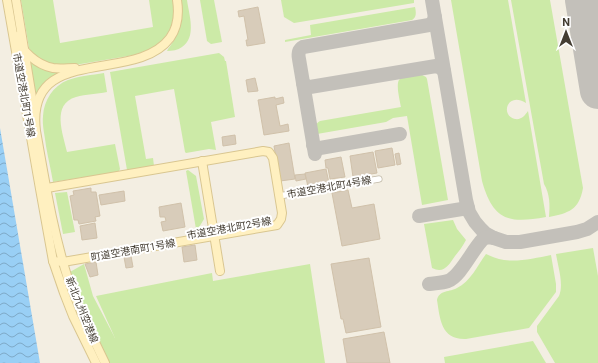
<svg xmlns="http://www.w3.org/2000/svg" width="598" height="363" font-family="Roboto,'Noto Sans JP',sans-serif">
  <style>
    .green { fill: #cceaa7 }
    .water { fill: url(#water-waves) }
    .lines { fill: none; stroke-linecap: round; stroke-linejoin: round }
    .taxiway { stroke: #c3c0ba; stroke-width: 14 }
    .runway { stroke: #c3c0ba; stroke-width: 36 }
    .building { fill: #d8ccba; stroke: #d0c1aa }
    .street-casing { stroke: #c1b9a7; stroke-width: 7 }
    .secondary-casing { stroke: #d9c690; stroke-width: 10 }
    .street { stroke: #fff; stroke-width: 5.5 }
    .secondary { stroke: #fff0c0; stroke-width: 8 }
    .labels { text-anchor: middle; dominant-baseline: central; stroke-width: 4; stroke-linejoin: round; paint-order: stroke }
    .street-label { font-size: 10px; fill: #443d32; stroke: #fff }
  </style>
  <defs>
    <pattern id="water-waves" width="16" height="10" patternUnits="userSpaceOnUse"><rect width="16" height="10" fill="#99cff5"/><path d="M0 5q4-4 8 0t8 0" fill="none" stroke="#7ea9c7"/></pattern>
  </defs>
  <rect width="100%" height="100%" fill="#f3eee2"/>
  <!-- green -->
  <g class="green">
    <polygon points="21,0 53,0 60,43 153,27 149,0 174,0 174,19 168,33 163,39 153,48 134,55 63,67 45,63 33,54 29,48"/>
    <path d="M180 0H187C189 15 197 37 182 47 178 50 172 51 167 51L168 49C181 32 182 21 180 0Z"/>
    <polygon points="200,0 214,0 222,42 211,44 207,41"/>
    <polygon points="281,0 414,0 414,3 294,23 284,17"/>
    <path d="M451 0H508L526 103C507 91 500 116 515 119 522 120 525 115 528 111L546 217C508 224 493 220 482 181Z"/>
    <path d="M511 0H550L583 188C579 210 569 213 549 217 550 205 550 194 544 184Z"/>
    <path d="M415 7C416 12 417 17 412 20L285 42V40L311 35 310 25Z"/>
    <polygon points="219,53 224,57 225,61 226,61 235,117 211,122 216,150 209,149 186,153 185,152 174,89 135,96 146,159 153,158 154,166 127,170 110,72"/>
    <polygon points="29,57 62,72 36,100"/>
    <path d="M104 73 107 92C97 94 86 94 76 97 51 104 63 134 67 152L115 144 120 169 119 171 117 172 53 182C51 170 48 158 46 146 45 136 42 126 43 116 44 100 53 86 68 80 79 76 92 75 104 73Z"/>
    <path d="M422 75 426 77 427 79 448 200 422 205 407 116 393 118 386 122 317 134C317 129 314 124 320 121L401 107C400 101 395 82 400 79 404 76 417 76 422 75Z"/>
    <polygon points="188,170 196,176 204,219 198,229 196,229 186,171"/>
    <polygon points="67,192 75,232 63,234 55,193"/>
    <path d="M453 220 457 229 466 240C463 246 459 251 455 256 449 265 444 274 432 268L424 224Z"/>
    <path d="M593 248 598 276V363H555L537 332V326L559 296C564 284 558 267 556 254Z"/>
    <path d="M486 254C491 256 497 259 504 260 519 262 536 258 551 255L556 284V292L529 328 466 339C441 340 440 319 437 300 439 290 450 292 457 288 470 282 478 265 486 254Z"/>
    <path d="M84 264 93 296 115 338 96 296 212 273 213 281 310 264 325 363H109C94 333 81 303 70 272Z"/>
    <polygon points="533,341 546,363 445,363 444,357"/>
  </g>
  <!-- water -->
  <polygon class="water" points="0,128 40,363 0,363"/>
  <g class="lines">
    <!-- taxiway -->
    <g class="taxiway">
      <polyline points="432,0 466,200 469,212 475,222 481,229 485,233 494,238 506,242 520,242 577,232 587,229 598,222"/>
      <polyline points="303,83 306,86 310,87 436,66 441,68 444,71"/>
      <polyline points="313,145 317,148 320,148 400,134"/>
      <path d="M315 154 299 59C298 54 298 50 303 47L429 25 433 22 435 17"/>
      <polyline points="419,216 468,208"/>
      <path d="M429 284C435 283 442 283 448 281 461 276 472 250 483 239L488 237 494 238"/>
    </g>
    <!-- runway -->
    <polyline class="runway" points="583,0 598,91"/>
  </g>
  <!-- building -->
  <g class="building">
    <polygon points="258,7 265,43 247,46 246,40 248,40 244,16 239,17 238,11"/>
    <polygon points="255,78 258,91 248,92 246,80"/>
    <polygon points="275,97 275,99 283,97 284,103 276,105 280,126 288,124 289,131 264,135 258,100"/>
    <polygon points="235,135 236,144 223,146 222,137"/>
    <polygon points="289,143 295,179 280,181 274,146"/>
    <polygon points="392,148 395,165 378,168 375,151"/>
    <polygon points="373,152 377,173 353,177 350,156"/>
    <polygon points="399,153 401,164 397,165 395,154"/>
    <polygon points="341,157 345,177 330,179 328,168 326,168 325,160"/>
    <polygon points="326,169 329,183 308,187 305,173"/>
    <polygon points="305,174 306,179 296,181 295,175"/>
    <polygon points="91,188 91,192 96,192 100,216 95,217 96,221 79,224 78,220 74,220 70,196 74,195 73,191"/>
    <polygon points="348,190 352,208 374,204 380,239 342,246 332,193"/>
    <polygon points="124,191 125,201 101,205 99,195"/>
    <polygon points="181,203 185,227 163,231 161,222 166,221 165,217 160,217 159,207"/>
    <polygon points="95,223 97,238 82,240 80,226"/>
    <polygon points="195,245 197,260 184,262 182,247"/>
    <polygon points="131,256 133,267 126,268 124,257"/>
    <polygon points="369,258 381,327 346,333 343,319 341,319 331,264"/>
    <polygon points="96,262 98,275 90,277 85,264"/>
    <polygon points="384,332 390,363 347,363 343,339"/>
  </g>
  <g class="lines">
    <defs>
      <polyline id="street" points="279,196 379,179"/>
      <g id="secondary">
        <polyline points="7,0 40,189 53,261 64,293 73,316 96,363"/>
        <polyline points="16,0 34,110"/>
        <path d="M17 36C21 51 37 65 53 68 60 69 68 68 75 68"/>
        <polyline points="202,161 220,271"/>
        <polyline points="47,188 263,151 269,152 273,158 282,213 281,219 277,225 63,262 53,261"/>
        <path d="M105 363C92 336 79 310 69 282 53 233 45 181 36 131 25 42 135 85 170 38 178 27 179 13 177 0"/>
      </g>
    </defs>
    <!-- street casing -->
    <use href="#street" class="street-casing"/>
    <!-- secondary casing -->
    <use href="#secondary" class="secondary-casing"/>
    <!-- street -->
    <use href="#street" class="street"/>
    <!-- secondary -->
    <use href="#secondary" class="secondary"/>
  </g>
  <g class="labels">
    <!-- street labels -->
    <g class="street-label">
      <text transform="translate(24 95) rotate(80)">市道空港北町1号線</text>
      <text transform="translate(329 187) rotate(-10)">市道空港北町4号線</text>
      <text transform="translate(229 228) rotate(-10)">市道空港北町2号線</text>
      <text transform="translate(133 250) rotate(-10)">町道空港南町1号線</text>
      <text transform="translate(82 310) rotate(68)">新北九州空港線</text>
    </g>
  </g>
  <!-- north arrow -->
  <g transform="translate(566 32)" stroke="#ffffff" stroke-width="3" paint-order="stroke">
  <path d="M0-3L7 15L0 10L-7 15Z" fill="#443d32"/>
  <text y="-6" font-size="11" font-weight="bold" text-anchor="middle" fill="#443d32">N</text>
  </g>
</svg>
